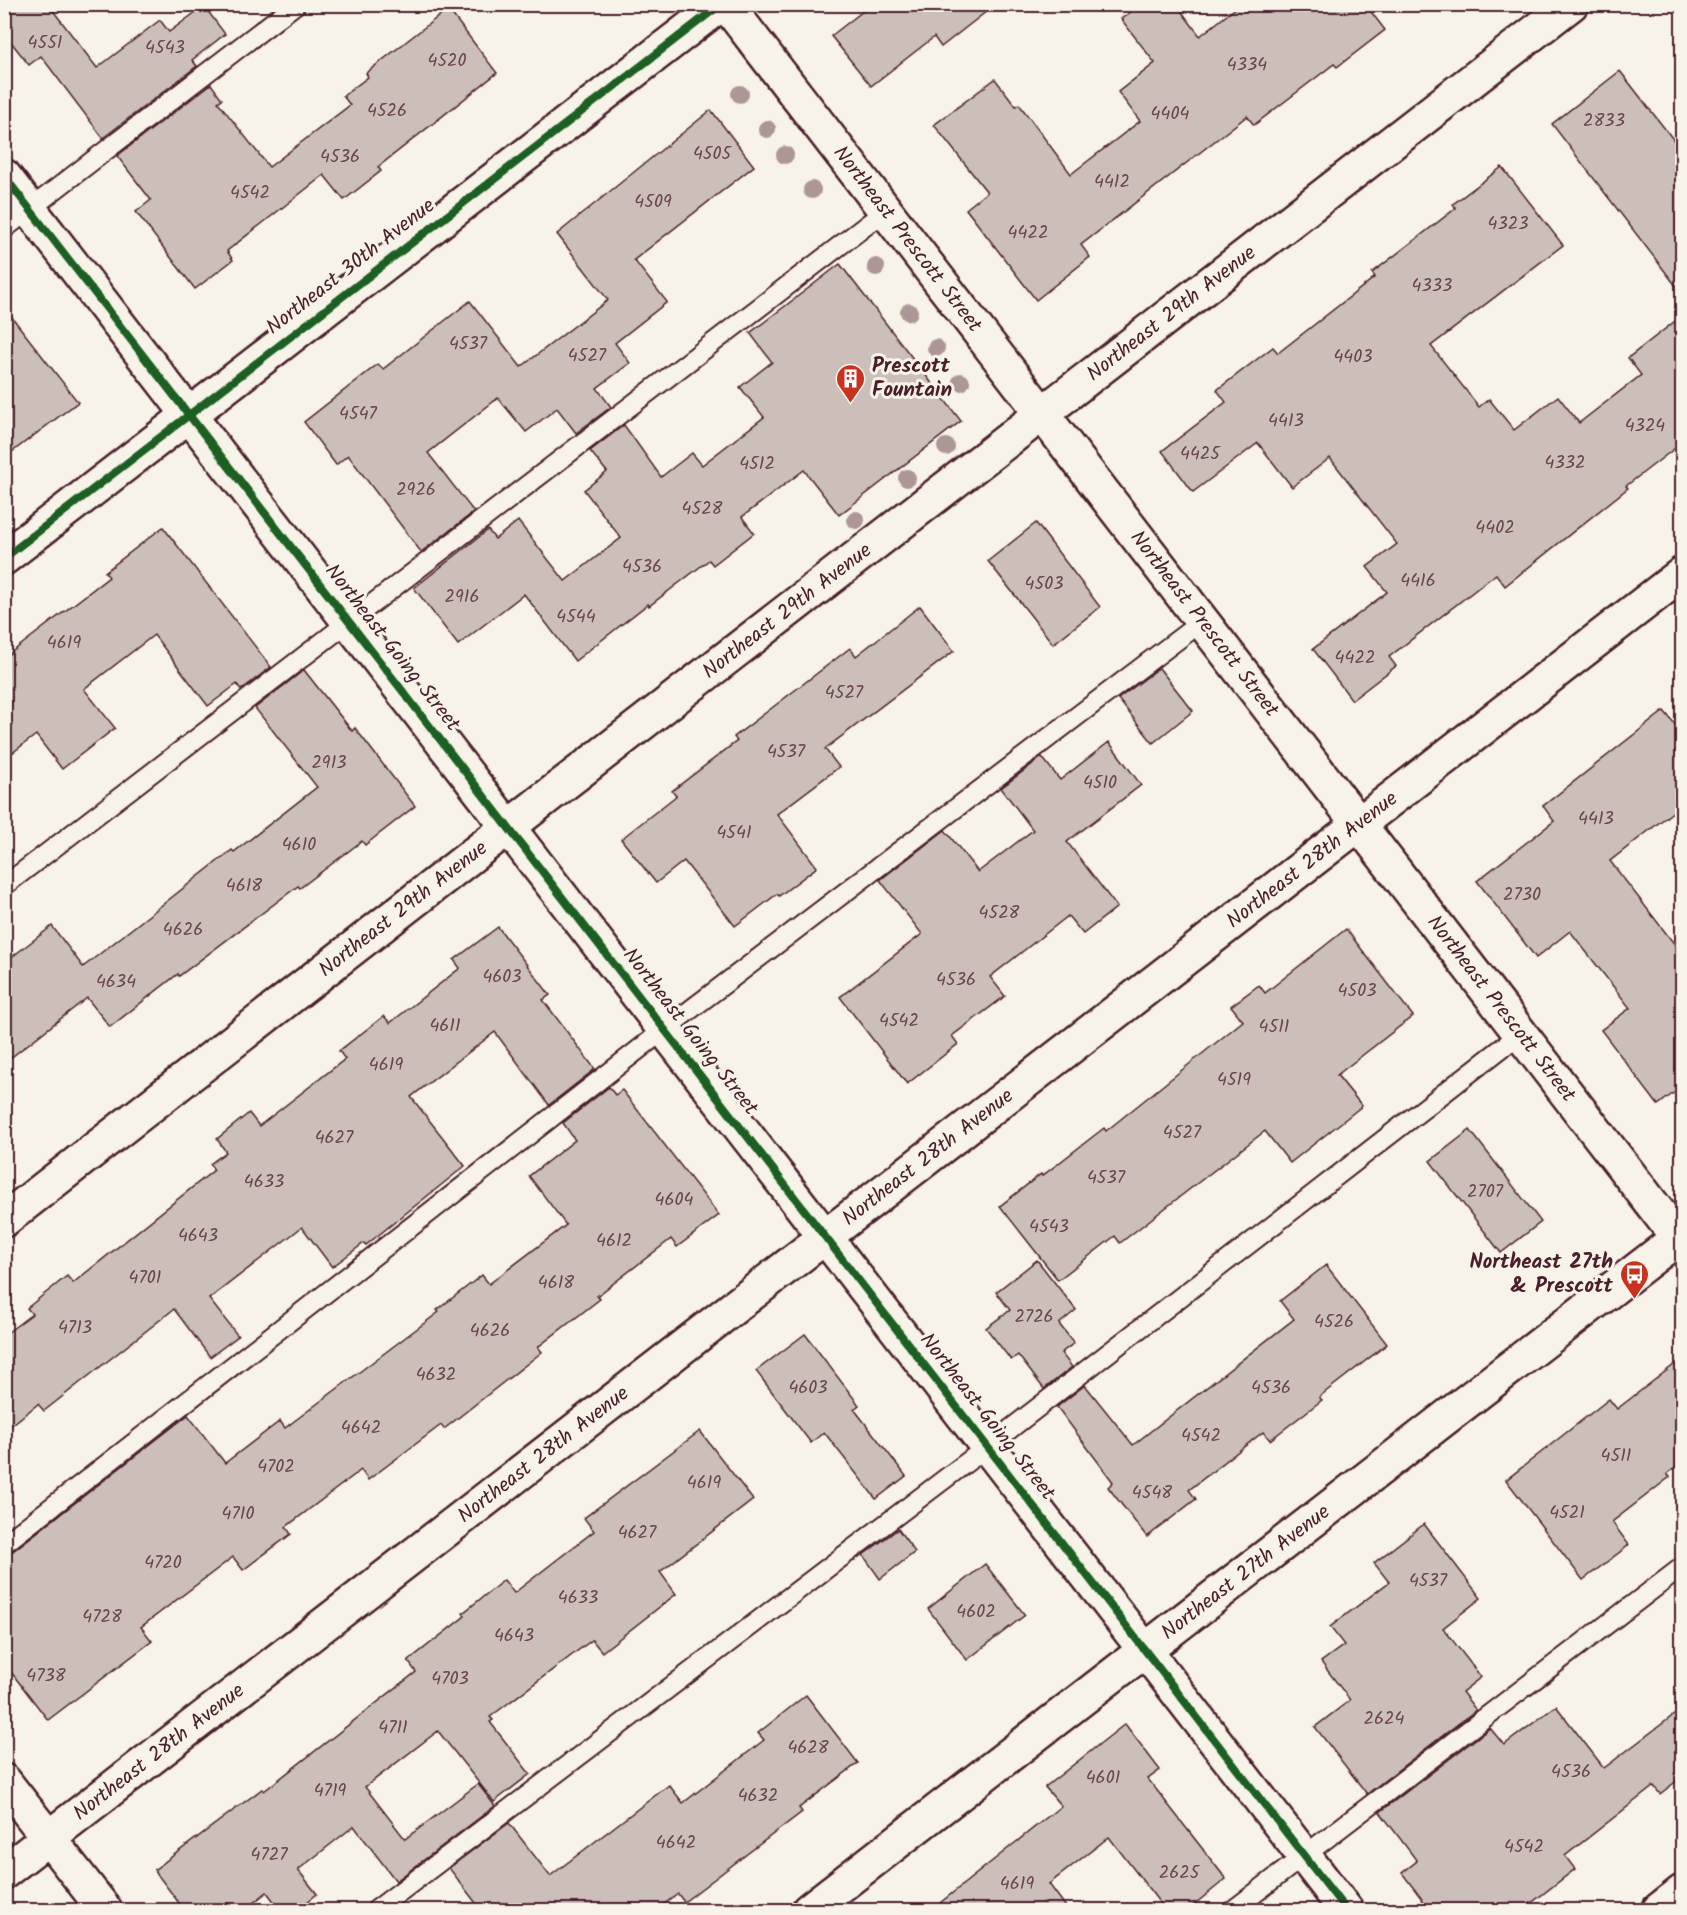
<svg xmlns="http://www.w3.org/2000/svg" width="1687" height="1915" font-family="Kalam,sans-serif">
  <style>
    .building { fill: #ccbfb9; stroke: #4a1f2b; stroke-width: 1.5 }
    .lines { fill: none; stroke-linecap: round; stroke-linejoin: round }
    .service-casing { stroke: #4a1f2b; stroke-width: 22 }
    .minor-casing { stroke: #4a1f2b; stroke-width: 38 }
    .tertiary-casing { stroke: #4a1f2b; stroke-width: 38 }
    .service { stroke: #f7f3e8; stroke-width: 18 }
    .minor { stroke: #f7f3e8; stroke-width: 33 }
    .tertiary { stroke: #f7f3e8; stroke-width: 33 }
    .cycleway-casing { stroke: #f7f3e8; stroke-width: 11 }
    .cycleway { stroke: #1b5e20; stroke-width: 8 }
    .tree { fill: #ac9796 }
    .labels { text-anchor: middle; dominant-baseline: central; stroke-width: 6; stroke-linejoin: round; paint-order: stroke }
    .number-label { font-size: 18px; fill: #6a474e }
    .street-label { font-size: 21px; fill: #4a1f2b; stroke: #f7f3e8 }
    .poi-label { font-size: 21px; font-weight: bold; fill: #4a1f2b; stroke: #f7f3e8; text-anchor: start }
  </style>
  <rect width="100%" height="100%" fill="#f7f3e8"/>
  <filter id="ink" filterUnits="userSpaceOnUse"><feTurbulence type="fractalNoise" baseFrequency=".0167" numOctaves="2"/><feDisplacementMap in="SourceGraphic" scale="12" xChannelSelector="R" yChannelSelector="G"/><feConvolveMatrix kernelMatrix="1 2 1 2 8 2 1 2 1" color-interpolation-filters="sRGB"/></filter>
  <g filter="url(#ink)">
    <!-- building -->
    <g class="building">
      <polygon points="4,4 48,4 97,68 160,20 169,32 204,6 225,34 192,60 197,66 103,138 41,56 29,65 4,33"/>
      <polygon points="872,4 996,4 941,47 934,37 871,86 831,36"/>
      <polygon points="1142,4 1176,4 1200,36 1241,4 1365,4 1385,30 1337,67 1334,64 1254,125 1247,116 1081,245 1090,257 1036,300 966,209 987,192 934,125 995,79 1016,106 1019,104 1071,174 1140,121 1118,92 1155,63 1121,19"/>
      <polygon points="448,9 497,73 378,167 381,171 344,200 324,175 227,251 233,260 195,289 136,212 151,200 117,156 211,84 222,99 218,102 269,167 350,105 343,96 368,77 366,73"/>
      <polygon points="1620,71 1683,152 1683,295 1552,124"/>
      <polygon points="711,110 754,166 634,260 667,302 615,343 630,363 597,388 611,407 576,433 557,408 526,432 498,398 428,453 474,512 421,552 348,455 336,465 304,422 378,364 383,369 470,301 521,367 608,300 557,234"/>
      <polygon points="1502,167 1563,245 1431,346 1479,407 1489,399 1514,430 1558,396 1579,423 1641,375 1628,358 1683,315 1683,442 1626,486 1628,488 1505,586 1496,574 1389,657 1396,666 1352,700 1313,649 1387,592 1367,567 1397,544 1330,458 1292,487 1258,443 1193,492 1162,451 1226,402 1217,390 1273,347 1278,353 1375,277 1372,273 1456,208 1453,204"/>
      <polygon points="840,264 961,421 839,515 804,470 742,517 754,533 713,565 709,560 649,606 648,604 575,661 524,594 458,645 414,588 488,530 495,539 518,521 565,581 621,538 584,490 607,472 590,451 624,425 661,477 692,453 702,465 764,417 740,387 772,362 750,333"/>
      <polygon points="4,307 78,402 4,458"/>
      <polygon points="1036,523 1100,607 1053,644 988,561"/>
      <polygon points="163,527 271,667 241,690 237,684 208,706 154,635 84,689 115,728 62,769 36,735 4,759 4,658 109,577 105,572"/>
      <polygon points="920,606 954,651 825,749 839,767 777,814 817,867 779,896 777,894 735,926 684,861 656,883 621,839 676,796 672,791 737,741 734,737 850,648 856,656"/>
      <polygon points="1159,668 1193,711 1153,743 1118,699"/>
      <polygon points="304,670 352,731 355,728 415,806 365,845 362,841 300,888 298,886 179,976 178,974 110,1027 87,998 4,1063 4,963 52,926 83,967 232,850 234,852 317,787 255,708"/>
      <polygon points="1664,711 1683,734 1683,804 1610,861 1683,955 1683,1086 1658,1105 1601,1030 1630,1008 1570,931 1536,958 1477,881 1554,821 1543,806"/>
      <polygon points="1109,742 1141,785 1067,842 1117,907 1083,934 1068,916 990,977 1005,996 952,1036 958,1044 907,1084 840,997 922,934 880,880 945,830 978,872 1033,830 1001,788 1042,757 1060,780"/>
      <polygon points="498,927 550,995 543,1000 595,1069 549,1105 495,1032 411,1097 465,1166 366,1245 364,1243 332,1267 302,1227 209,1299 238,1336 210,1357 174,1309 44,1411 38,1404 4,1431 4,1335 32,1314 27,1308 67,1276 73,1283 214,1170 210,1164 226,1152 217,1139 249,1113 259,1126 345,1059 339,1051 384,1016 390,1023 460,968 454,960"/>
      <polygon points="1346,929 1413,1016 1337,1075 1362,1106 1290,1163 1265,1131 1120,1243 1115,1236 1058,1280 1000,1206 1041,1174 1042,1176 1104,1128 1106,1131 1243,1021 1231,1006 1259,985 1265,993"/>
      <polygon points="609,1087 615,1095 622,1090 719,1215 677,1247 671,1239 597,1296 600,1299 538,1347 542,1352 444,1429 441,1425 368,1480 361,1470 286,1527 291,1534 243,1570 233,1557 141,1627 152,1641 48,1720 4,1663 4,1558 188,1415 225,1463 280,1421 285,1428 439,1312 437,1310 482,1275 489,1284 566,1225 529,1176 575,1140 563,1123"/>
      <polygon points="1470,1130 1541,1222 1501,1253 1430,1161"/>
      <polygon points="1037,1260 1076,1310 1059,1324 1074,1343 1061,1353 1072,1367 1044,1389 1018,1355 1011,1360 986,1328 1010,1310 996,1292"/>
      <polygon points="1326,1265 1387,1344 1319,1397 1322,1400 1270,1440 1263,1432 1189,1490 1196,1499 1147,1537 1108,1487 1113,1482 1057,1407 1085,1385 1133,1445 1294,1319 1280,1301"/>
      <polygon points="805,1334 859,1405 854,1409 906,1476 876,1499 824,1432 811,1443 756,1371"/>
      <polygon points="1683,1358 1683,1462 1667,1474 1670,1477 1612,1522 1629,1545 1583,1580 1506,1480 1609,1399 1617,1409"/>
      <polygon points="700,1431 753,1500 660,1572 676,1594 602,1652 592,1640 490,1717 493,1720 490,1722 530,1774 494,1802 438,1731 365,1787 405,1839 478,1784 495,1806 396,1881 354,1826 298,1870 317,1894 296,1911 281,1911 267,1892 243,1911 185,1911 154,1870 262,1789 264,1791 416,1672 408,1661 465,1616 463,1613 504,1580 514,1593 594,1531 584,1518"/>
      <polygon points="1424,1524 1481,1598 1443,1628 1481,1677 1462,1692 1476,1710 1367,1794 1315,1727 1350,1700 1321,1662 1344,1645 1330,1627 1389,1582 1374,1563"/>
      <polygon points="898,1529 915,1552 880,1579 863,1555"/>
      <polygon points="985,1564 1025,1615 967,1660 928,1609"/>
      <polygon points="806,1695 858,1763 799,1808 802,1812 684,1902 678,1894 656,1910 482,1911 449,1868 509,1823 550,1876 669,1785 683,1803 764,1740 758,1733"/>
      <polygon points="1556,1706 1604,1768 1683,1708 1683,1776 1660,1794 1654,1786 1565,1856 1575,1869 1521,1911 1431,1911 1402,1873 1417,1861 1380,1812 1490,1728 1504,1745"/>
      <polygon points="1125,1724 1160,1770 1148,1779 1226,1879 1186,1911 1166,1911 1109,1837 1049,1884 1069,1911 930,1911 1061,1806 1045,1787"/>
    </g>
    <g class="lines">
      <defs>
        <g id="service">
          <polyline points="4,229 296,4"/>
          <polyline points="4,886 885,211"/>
          <polyline points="4,1544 665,1029 1201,622"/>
          <polyline points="376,1910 987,1447 1520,1034"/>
          <polyline points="1233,1910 1682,1567"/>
        </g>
        <g id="minor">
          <polyline points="4,176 1346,1910"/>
          <polyline points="4,558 721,4"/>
          <path id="s1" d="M4 1220 547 797 1571 4"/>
          <polyline points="4,1781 105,1910"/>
          <path id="s2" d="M4 1872 1682 574"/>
          <path id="s3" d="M809 1910 1682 1235"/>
          <polyline points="1659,1910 1682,1892"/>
        </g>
        <g id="tertiary">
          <path id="s4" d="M726 4 1682 1243"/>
        </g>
      </defs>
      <!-- service casing -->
      <use href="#service" class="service-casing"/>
      <!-- minor casing -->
      <use href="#minor" class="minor-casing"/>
      <!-- tertiary casing -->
      <use href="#tertiary" class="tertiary-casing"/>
      <!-- service -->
      <use href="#service" class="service"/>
      <!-- minor -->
      <use href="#minor" class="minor"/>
      <!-- tertiary -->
      <use href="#tertiary" class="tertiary"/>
      <defs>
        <g id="cycleway">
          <polyline points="4,176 1346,1910"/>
          <polyline points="4,558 721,4"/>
        </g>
      </defs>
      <!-- cycleway casing -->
      <use href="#cycleway" class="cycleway-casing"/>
      <!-- cycleway -->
      <use href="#cycleway" class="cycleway"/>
    </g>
    <!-- trees -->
    <g class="tree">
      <circle cx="740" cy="94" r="9"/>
      <circle cx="767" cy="129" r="9"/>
      <circle cx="785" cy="155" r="9"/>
      <circle cx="812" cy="190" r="9"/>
      <circle cx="876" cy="267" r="9"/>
      <circle cx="909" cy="312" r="9"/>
      <circle cx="936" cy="348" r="9"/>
      <circle cx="961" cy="382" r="9"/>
      <circle cx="946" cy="447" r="9"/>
      <circle cx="907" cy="478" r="9"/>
      <circle cx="856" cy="520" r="9"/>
    </g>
  </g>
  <!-- icons -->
  <defs>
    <symbol id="building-pin" viewBox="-11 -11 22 30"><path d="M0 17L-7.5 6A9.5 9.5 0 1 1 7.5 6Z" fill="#c8321e" stroke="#f7f3e8"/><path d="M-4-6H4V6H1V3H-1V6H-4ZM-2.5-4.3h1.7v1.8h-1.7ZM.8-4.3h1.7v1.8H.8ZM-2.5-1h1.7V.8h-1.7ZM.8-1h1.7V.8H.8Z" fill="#fff"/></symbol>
    <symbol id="bus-pin" viewBox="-11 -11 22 30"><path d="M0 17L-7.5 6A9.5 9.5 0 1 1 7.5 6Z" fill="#c8321e" stroke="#f7f3e8"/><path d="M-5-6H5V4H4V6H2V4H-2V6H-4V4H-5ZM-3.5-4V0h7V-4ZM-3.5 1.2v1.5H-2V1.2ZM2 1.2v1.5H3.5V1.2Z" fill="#fff"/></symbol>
  </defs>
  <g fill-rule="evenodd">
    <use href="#building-pin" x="834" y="362" width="33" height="45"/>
    <use href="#bus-pin" x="1618" y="1258" width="33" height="45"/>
  </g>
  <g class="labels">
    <!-- number labels -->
    <g class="number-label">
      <text x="45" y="43">4551</text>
      <text x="165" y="48">4543</text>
      <text x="447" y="61">4520</text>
      <text x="1247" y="65">4334</text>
      <text x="387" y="111">4526</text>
      <text x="1170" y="114">4404</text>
      <text x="1604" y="121">2833</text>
      <text x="712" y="154">4505</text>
      <text x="340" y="157">4536</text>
      <text x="1112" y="182">4412</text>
      <text x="250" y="193">4542</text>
      <text x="653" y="202">4509</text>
      <text x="1508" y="224">4323</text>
      <text x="1028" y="233">4422</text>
      <text x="1432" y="286">4333</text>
      <text x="468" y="344">4537</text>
      <text x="587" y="356">4527</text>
      <text x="1353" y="357">4403</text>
      <text x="358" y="414">4547</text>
      <text x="1286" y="421">4413</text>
      <text x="1645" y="426">4324</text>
      <text x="1200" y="454">4425</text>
      <text x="1565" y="463">4332</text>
      <text x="757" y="464">4512</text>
      <text x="416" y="490">2926</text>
      <text x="702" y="509">4528</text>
      <text x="1495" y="528">4402</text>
      <text x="642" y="567">4536</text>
      <text x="1418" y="581">4416</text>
      <text x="1044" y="584">4503</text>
      <text x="462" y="597">2916</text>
      <text x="576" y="617">4544</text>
      <text x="64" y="643">4619</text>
      <text x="1355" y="658">4422</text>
      <text x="844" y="693">4527</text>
      <text x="786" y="752">4537</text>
      <text x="329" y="763">2913</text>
      <text x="1100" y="783">4510</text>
      <text x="1596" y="819">4413</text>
      <text x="734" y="833">4541</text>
      <text x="299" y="845">4610</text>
      <text x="244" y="886">4618</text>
      <text x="1522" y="895">2730</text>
      <text x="999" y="913">4528</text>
      <text x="183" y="930">4626</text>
      <text x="502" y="977">4603</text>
      <text x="956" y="980">4536</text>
      <text x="116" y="982">4634</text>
      <text x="1357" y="991">4503</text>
      <text x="899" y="1021">4542</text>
      <text x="445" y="1026">4611</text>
      <text x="1274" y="1027">4511</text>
      <text x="386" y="1065">4619</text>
      <text x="1234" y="1080">4519</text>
      <text x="1182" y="1133">4527</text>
      <text x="334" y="1138">4627</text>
      <text x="1106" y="1178">4537</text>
      <text x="264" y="1182">4633</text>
      <text x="1485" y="1192">2707</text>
      <text x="674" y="1200">4604</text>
      <text x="1049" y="1227">4543</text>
      <text x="198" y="1236">4643</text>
      <text x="614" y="1241">4612</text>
      <text x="145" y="1278">4701</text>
      <text x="556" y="1283">4618</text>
      <text x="1034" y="1317">2726</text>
      <text x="1334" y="1322">4526</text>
      <text x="75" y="1328">4713</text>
      <text x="490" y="1331">4626</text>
      <text x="436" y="1375">4632</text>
      <text x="808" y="1388">4603</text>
      <text x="1271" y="1388">4536</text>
      <text x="361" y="1428">4642</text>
      <text x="1201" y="1436">4542</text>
      <text x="1616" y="1456">4511</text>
      <text x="276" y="1467">4702</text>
      <text x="704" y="1483">4619</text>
      <text x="1152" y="1493">4548</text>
      <text x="1567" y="1513">4521</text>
      <text x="238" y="1514">4710</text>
      <text x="637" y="1533">4627</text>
      <text x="163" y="1563">4720</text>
      <text x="1428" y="1581">4537</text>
      <text x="578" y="1598">4633</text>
      <text x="976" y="1612">4602</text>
      <text x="102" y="1617">4728</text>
      <text x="514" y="1636">4643</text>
      <text x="46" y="1676">4738</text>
      <text x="450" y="1679">4703</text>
      <text x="1384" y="1719">2624</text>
      <text x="393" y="1728">4711</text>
      <text x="808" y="1748">4628</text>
      <text x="1571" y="1772">4536</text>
      <text x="1103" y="1778">4601</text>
      <text x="330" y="1791">4719</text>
      <text x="758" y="1796">4632</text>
      <text x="676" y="1843">4642</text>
      <text x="1524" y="1847">4542</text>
      <text x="269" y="1855">4727</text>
      <text x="1179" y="1873">2625</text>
      <text x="1017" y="1884">4619</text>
    </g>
    <!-- street labels -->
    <g class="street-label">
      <text stroke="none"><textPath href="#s4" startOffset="297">Northeast Prescott Street</textPath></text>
      <text transform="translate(351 267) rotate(-38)">Northeast 30th Avenue</text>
      <text stroke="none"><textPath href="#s1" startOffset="1478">Northeast 29th Avenue</textPath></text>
      <text stroke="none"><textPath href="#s1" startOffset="992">Northeast 29th Avenue</textPath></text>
      <text stroke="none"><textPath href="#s4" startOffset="783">Northeast Prescott Street</textPath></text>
      <text transform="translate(392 648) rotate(52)">Northeast Going Street</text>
      <text stroke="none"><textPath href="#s2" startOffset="1654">Northeast 28th Avenue</textPath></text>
      <text stroke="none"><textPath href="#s1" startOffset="506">Northeast 29th Avenue</textPath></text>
      <text stroke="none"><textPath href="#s4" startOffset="1269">Northeast Prescott Street</textPath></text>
      <text transform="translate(690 1032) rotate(52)">Northeast Going Street</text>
      <text stroke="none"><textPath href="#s2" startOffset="1168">Northeast 28th Avenue</textPath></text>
      <text transform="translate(987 1417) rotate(52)">Northeast Going Street</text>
      <text stroke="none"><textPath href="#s2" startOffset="682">Northeast 28th Avenue</textPath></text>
      <text stroke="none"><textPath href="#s3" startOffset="552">Northeast 27th Avenue</textPath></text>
      <text stroke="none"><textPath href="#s2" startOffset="196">Northeast 28th Avenue</textPath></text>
    </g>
    <!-- poi labels -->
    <g class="poi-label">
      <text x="872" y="366">Prescott<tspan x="872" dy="24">Fountain</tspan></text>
      <text x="1613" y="1262" text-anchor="end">Northeast 27th<tspan x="1613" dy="24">&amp; Prescott</tspan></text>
    </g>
  </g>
  <!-- margin -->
  <rect width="1687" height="1915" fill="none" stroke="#f7f3e8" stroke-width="24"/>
  <rect x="12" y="12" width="1663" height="1891" fill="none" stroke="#4a1f2b" stroke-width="2" filter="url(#ink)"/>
</svg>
